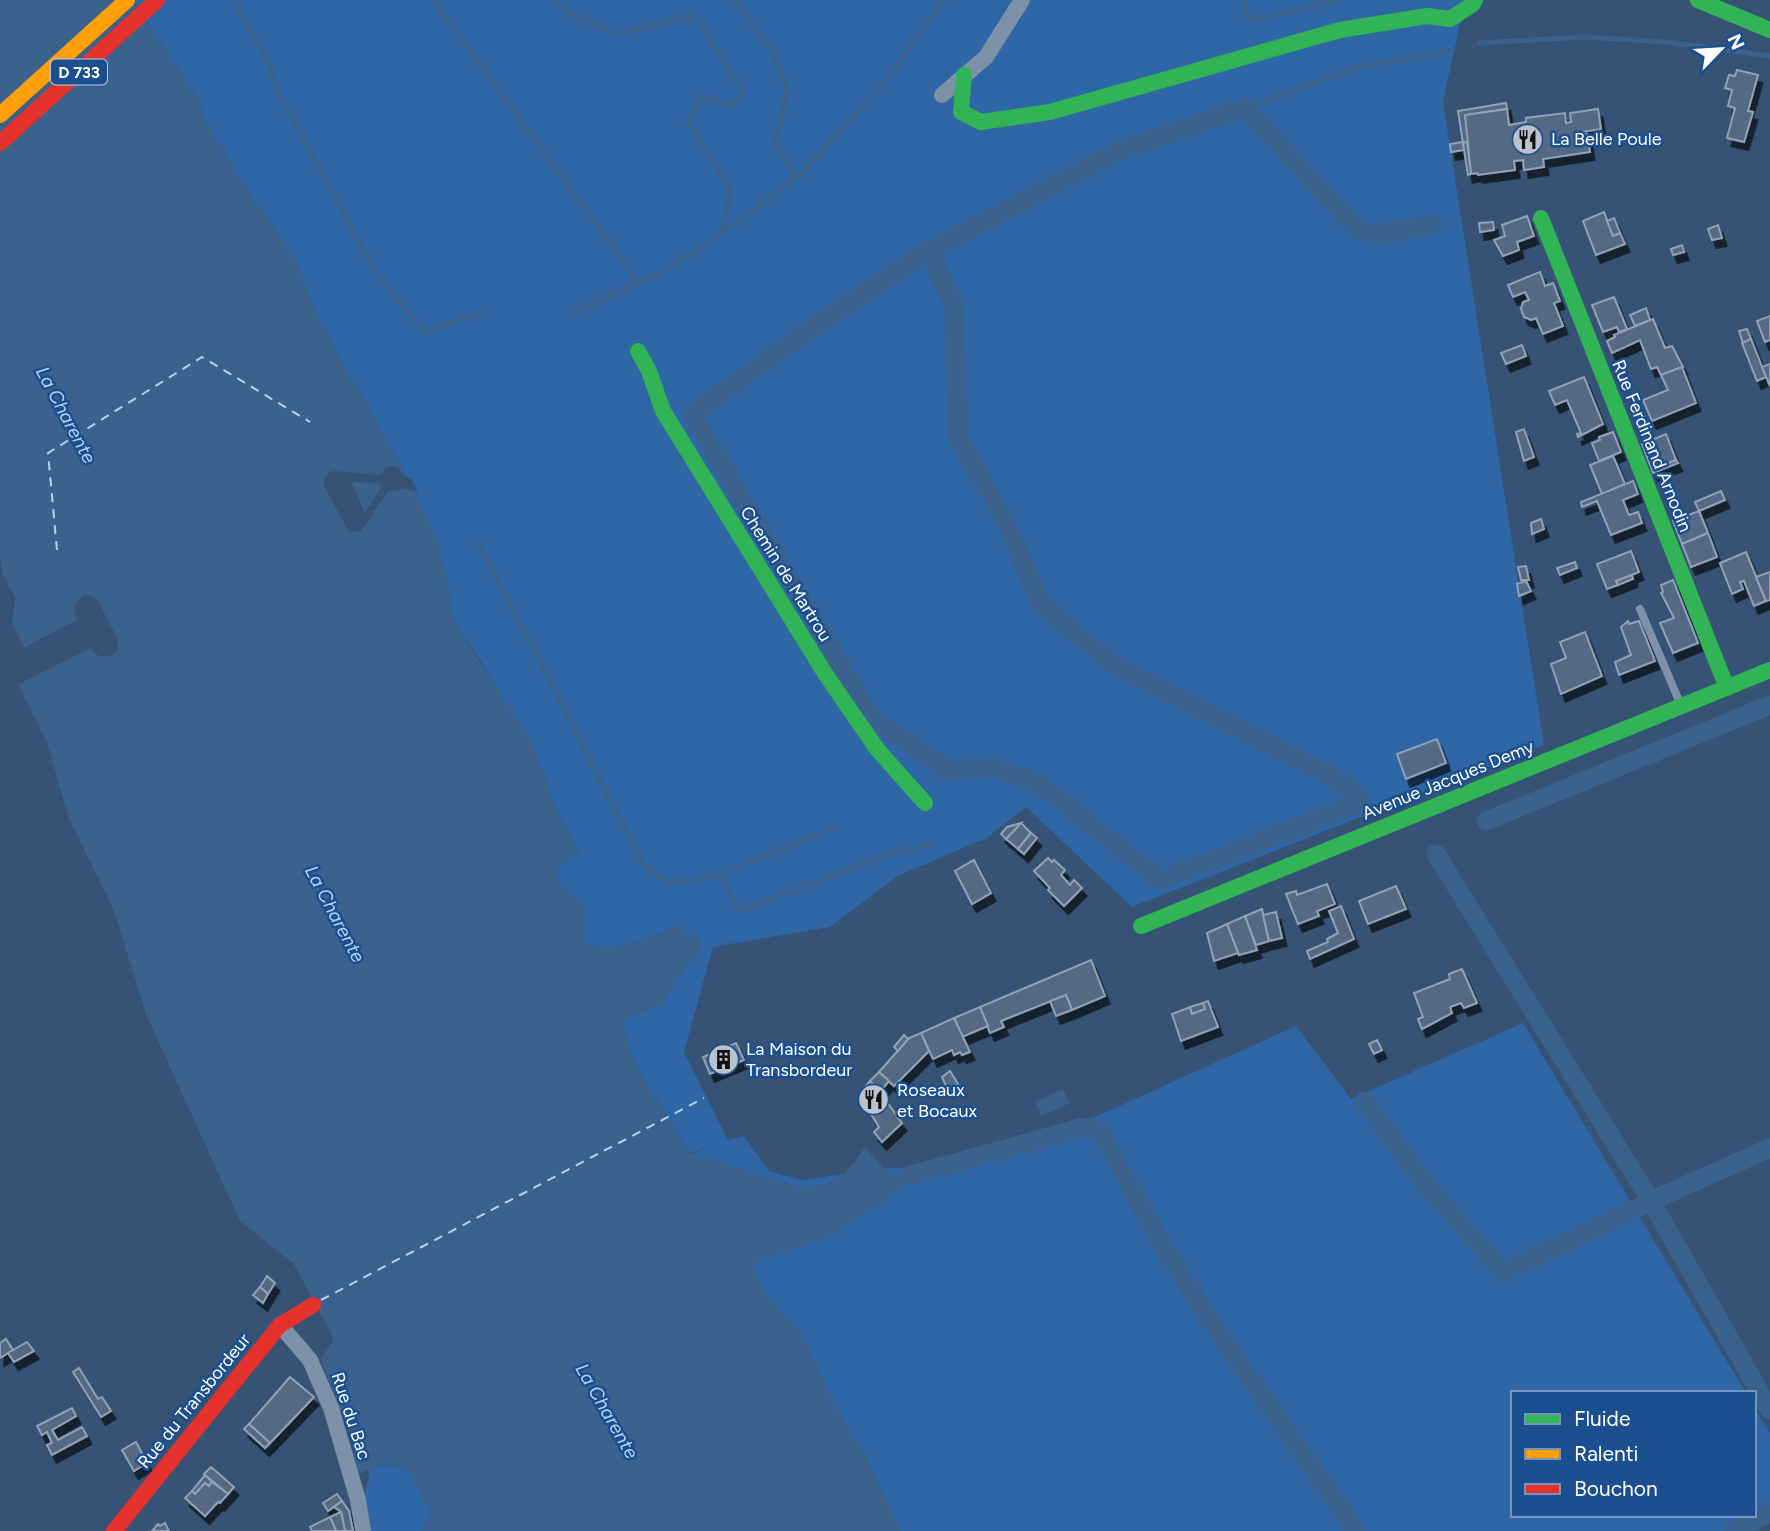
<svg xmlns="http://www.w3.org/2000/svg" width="1770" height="1531" font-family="Figtree,sans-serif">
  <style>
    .green { fill: #2f66a5 }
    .water { fill: #3b618d }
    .pier { fill: #365274; fill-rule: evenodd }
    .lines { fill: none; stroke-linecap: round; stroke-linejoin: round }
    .stream { stroke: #3b618d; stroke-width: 5 }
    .canal { stroke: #3b618d; stroke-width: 19 }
    .ferry { stroke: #b5d3f5; stroke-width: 2; stroke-dasharray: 9 7; stroke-linecap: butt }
    .building { fill: #526984; stroke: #92a2b6; stroke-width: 2; filter: url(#shadow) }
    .lane { stroke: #7d92a8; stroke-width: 8 }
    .street { stroke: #7d92a8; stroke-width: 16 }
    .fast { stroke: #30b455; stroke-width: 16 }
    .slow { stroke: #ff9f0a; stroke-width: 16 }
    .jam { stroke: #e5322d; stroke-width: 16 }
    .labels { text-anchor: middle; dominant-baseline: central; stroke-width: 5; stroke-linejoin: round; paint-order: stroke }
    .shield { fill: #1b4f8f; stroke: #bbcadd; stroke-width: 2 }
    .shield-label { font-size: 16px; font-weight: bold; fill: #fff }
    .poi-label { font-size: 18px; fill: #fff; stroke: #1b4f8f; text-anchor: start }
    .street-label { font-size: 18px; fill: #fff; stroke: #1b4f8f }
    .water-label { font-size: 19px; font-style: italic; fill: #b5d3f5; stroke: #1b4f8f }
  </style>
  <defs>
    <filter id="shadow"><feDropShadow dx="4.5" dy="8" stdDeviation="0" flood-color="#0009"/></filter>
  </defs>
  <rect width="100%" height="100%" fill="#365274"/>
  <!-- green -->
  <g class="green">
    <path d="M132 0H1465L1443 102 1544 745 1132 907 1026 807 987 838 898 876 830 927 713 947 684 1052 728 1140 744 1136 769 1171 802 1180 889 1168H911L1095 1117 1296 1026 1351 1099 1523 1023 1746 1393H1513V1515H1754V1407L1770 1433V1513L1735 1531H877L744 1257 792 1199 691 1154 708 1147 689 1153 635 1064 622 1026 629 1017 660 1005 690 959 701 951 676 927C651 937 611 958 584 942V907L558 883 557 867 578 851 561 820 534 751 478 657 453 621 447 580 404 471 316 315 299 270 278 232 253 200 205 120 198 99Z"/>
    <path d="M384 1465 408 1470 432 1513 421 1531H367C366 1515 361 1494 369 1480L368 1470Z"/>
  </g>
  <!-- water -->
  <g class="water">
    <path d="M0 0H132L198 99 205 120 253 200 278 232 300 270 316 315 404 471 436 536 447 580 453 621 534 744V751L561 820 578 852 557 867 558 883 584 907V942C611 958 651 937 676 927L700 937 701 951 690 959 660 1005 629 1017 622 1026 635 1064 688 1152 800 1187C838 1186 844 1177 865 1147L885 1169 893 1174 896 1194 828 1237 757 1260 753 1266 761 1288 803 1336 834 1405 867 1458 901 1531H421L432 1513 408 1470 384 1465 354 1475 352 1443 321 1359 333 1341 332 1335 294 1264 240 1221 146 1014 113 908 69 819 47 743 15 678 33 666 12 623 15 597 2 573 0 554Z"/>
    <polygon points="1063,1089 1070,1103 1041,1116 1035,1102"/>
  </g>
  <!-- pier -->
  <g class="pier">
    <path d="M393 466 398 468 405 477 411 478 418 492 402 488 397 491H388L361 531 349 532 324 486V479L327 474 334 471 379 475 387 467ZM351 482 379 483 381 488 365 513Z"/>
    <polygon points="90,595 98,601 118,640 117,651 109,656 103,657 95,654 91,648 15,686 12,676 28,665 21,649 77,620 75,614 75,605 83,596"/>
  </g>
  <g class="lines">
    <!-- stream -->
    <g class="stream">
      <polyline points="233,0 267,59 278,93 377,274 424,332 481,313"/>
      <polyline points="433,0 638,282"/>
      <polyline points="554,0 572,14 615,34 695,15 744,94 732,106 702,97 688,121 731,191 721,234"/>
      <polyline points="734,0 771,50 788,91 774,143 796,178"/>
      <polyline points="1246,0 1243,11 1251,21 1341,0"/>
      <polyline points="1480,43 1584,37 1666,42 1770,56"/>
      <polyline points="1244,108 1359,67 1452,51"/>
      <polyline points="569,316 638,282 660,274 721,234 801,174 889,77 943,0"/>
      <path d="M479 544 644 866C665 889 692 882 720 874L840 826"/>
      <polyline points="720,874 734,902 741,909 748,908 880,857 934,843"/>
    </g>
    <!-- canal -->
    <g class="canal">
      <polyline points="928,251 954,306 958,436 1008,527 1041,604 1112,664 1348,785 1360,803 1160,880 1036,781 991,768 948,770 872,718 692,414 803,334 928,251 1117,152 1244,108 1360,231 1375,234 1432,225"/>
      <polyline points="1486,821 1770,705"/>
      <polyline points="1436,854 1651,1201 1770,1410"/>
      <polyline points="1364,1101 1430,1190 1504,1272 1651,1201 1770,1148"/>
      <polyline points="911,1175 1080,1128 1092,1128 1101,1133 1158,1238 1213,1325 1356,1531"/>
      <polyline points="895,1181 898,1180"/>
      <polyline points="1734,1531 1770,1513"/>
    </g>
    <!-- ferry -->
    <g class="ferry">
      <polyline points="57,550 48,453 202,357 310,422"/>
      <polyline points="321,1300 704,1098"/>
    </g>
  </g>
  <!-- building -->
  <g class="building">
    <polygon points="1737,70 1758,75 1748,111 1753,112 1744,142 1727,138 1735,108 1728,106 1732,90 1725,88 1729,75 1735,76"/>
    <polygon points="1506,103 1507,109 1465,115 1469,142 1463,143 1458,111"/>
    <polygon points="1507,109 1509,125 1526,122 1526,118 1565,113 1566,123 1571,122 1570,113 1598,109 1601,129 1581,132 1581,135 1587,134 1590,152 1543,159 1544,167 1524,170 1523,160 1514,161 1515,170 1478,175 1477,173 1471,174 1465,115"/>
    <polygon points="1463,142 1464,150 1451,152 1450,144"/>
    <polygon points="1467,142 1471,174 1468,175 1463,143"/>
    <polygon points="1604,212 1613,236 1620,233 1625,244 1596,255 1583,221"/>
    <polygon points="1527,216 1534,236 1517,242 1519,250 1503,256 1494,240 1505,236 1502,225"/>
    <polygon points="1614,218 1620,233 1613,236 1607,221"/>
    <polygon points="1493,222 1494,230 1480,232 1479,223"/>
    <polygon points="1718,225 1722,238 1712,240 1708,229"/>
    <polygon points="1682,245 1684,252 1673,255 1671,249"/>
    <polygon points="1540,272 1545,286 1553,283 1560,301 1554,303 1563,326 1543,334 1536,318 1531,320 1524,317 1521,309 1523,302 1529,300 1525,292 1513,297 1508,285"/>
    <polygon points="1614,297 1627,329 1619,332 1617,327 1603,332 1592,305"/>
    <polygon points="1646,308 1650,320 1635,326 1630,315"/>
    <polygon points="1770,316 1770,340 1765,342 1757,321"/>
    <polygon points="1653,319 1665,348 1672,346 1683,367 1661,375 1657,367 1651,369 1640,340 1612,353 1607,341 1615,337 1614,335"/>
    <polygon points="1747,329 1751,339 1743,343 1739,331"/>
    <polygon points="1751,339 1766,377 1757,381 1742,343"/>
    <polygon points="1522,345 1526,356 1506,364 1501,353"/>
    <polygon points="1770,364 1770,386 1762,367"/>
    <polygon points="1682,367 1696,403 1652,421 1643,400 1668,390 1661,375"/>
    <polygon points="1584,377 1603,424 1578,437 1577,434 1581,433 1567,400 1555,405 1549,391"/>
    <polygon points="1524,429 1534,457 1524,461 1516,432"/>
    <polygon points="1613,432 1621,452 1599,461 1592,443 1600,440 1599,437"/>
    <polygon points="1666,434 1676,460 1652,470 1642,444"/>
    <polygon points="1613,456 1625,484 1602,494 1590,465"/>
    <polygon points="1676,460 1678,463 1653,473 1652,470"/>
    <polygon points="1633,481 1638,494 1623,500 1629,515 1638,512 1642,523 1611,535 1597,501 1582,507 1581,502"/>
    <polygon points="1721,491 1725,500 1699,511 1695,502"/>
    <polygon points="1699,511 1708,533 1682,544 1673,521"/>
    <polygon points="1541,519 1544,529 1532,534 1531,523"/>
    <polygon points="1708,533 1717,557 1691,567 1682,544"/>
    <polygon points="1631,551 1639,572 1616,581 1618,585 1607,589 1597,564"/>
    <polygon points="1746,552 1766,601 1754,606 1744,581 1740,582 1743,589 1732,594 1720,563"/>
    <polygon points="1575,562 1577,568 1560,575 1557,568"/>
    <polygon points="1526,566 1529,580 1521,580 1518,567"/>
    <polygon points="1770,572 1770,600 1766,601 1756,577"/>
    <polygon points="1632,575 1633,579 1618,585 1616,581"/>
    <polygon points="1673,580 1698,643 1673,653 1660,623 1674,618 1661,593 1663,592 1661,585"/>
    <polygon points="1526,581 1531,591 1519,596 1517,584"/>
    <polygon points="1628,621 1629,624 1639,621 1655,661 1619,675 1615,662 1631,655 1621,627"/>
    <polygon points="1585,632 1602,676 1561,694 1551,664 1566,658 1560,642"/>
    <polygon points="1437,739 1446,763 1406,779 1397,754"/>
    <polygon points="1021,823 1031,833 1018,849 1006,839"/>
    <polygon points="1021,823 1006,839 1001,834 1007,827"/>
    <polygon points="1031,833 1037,838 1024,854 1018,849"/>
    <polygon points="1048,858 1052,862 1054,860 1065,870 1061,875 1070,885 1074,880 1082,888 1064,906 1048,890 1050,888 1034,871"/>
    <polygon points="974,860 991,893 972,904 955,871"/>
    <polygon points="1327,884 1335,904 1317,911 1319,916 1298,924 1286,894 1296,891 1297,895"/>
    <polygon points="1396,886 1406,909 1368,924 1359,901"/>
    <polygon points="1341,906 1354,939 1310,959 1307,951 1328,942 1327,939 1338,933 1329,911"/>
    <polygon points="1262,909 1269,941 1256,945 1245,916"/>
    <polygon points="1276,912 1282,938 1269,941 1263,915"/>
    <polygon points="1245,916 1257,950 1239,955 1227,924"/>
    <polygon points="1227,924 1238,953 1214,961 1207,933"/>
    <polygon points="1091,960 1105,996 1072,1010 1066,995 1001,1021 1004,1027 990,1033 980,1007"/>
    <polygon points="1462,969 1477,1003 1464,1008 1461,1003 1450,1007 1452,1013 1422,1029 1418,1019 1423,1017 1414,993 1450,979 1449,974"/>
    <polygon points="1066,995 1072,1010 1056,1016 1050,1001"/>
    <polygon points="1208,1001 1218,1027 1181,1041 1172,1014 1190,1007 1192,1014 1205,1009 1203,1003"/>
    <polygon points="1203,1003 1205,1009 1192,1014 1190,1007"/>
    <polygon points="980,1007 988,1026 962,1037 954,1018"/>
    <polygon points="954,1018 970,1052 962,1055 960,1052 954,1055 952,1050 933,1059 921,1033"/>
    <polygon points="921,1033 929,1051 894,1086 879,1072 909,1038"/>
    <polygon points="904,1035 908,1039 898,1051 894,1047"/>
    <polygon points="1377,1040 1382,1050 1374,1054 1369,1044"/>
    <polygon points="736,1043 744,1060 710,1074 703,1057"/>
    <polygon points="950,1071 958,1084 948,1090 942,1077"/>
    <polygon points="879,1072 889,1081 880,1092 870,1081"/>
    <polygon points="870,1081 880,1092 875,1095 865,1087"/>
    <polygon points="880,1092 902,1123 882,1142 874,1132 879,1127 864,1103"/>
    <polygon points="267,1276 275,1283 268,1294 260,1287"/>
    <polygon points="260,1287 268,1294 263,1303 253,1295"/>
    <polygon points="6,1339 13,1350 0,1358 0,1343"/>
    <polygon points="27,1342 34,1351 14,1362 8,1353"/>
    <polygon points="79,1368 98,1399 102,1397 111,1411 101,1417 73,1372"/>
    <polygon points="290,1377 314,1397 270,1443 249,1424"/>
    <polygon points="72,1408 76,1416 52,1430 58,1440 82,1427 87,1436 52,1455 47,1445 52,1443 47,1432 42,1435 37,1426"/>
    <polygon points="249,1424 270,1443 265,1448 244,1429"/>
    <polygon points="136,1442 147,1463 134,1471 122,1450"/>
    <polygon points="211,1467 234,1487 228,1494 204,1474"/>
    <polygon points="205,1475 212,1482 209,1486 205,1483 195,1494 192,1491"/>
    <polygon points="212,1482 228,1494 220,1503 218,1502 205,1516 185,1498 192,1491 195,1494 205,1483 209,1486"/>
    <polygon points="337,1494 342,1501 328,1511 323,1503"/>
    <polygon points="342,1501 349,1511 353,1531 345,1531 341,1512 334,1507"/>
    <polygon points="341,1512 345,1531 336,1531 330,1517"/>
    <polygon points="330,1517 336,1531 312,1531 310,1527"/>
    <polygon points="165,1523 169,1531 152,1531 158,1524 160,1526"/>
  </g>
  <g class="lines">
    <!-- lane -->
    <polyline class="lane" points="1640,609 1680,703"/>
    <!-- street -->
    <g class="street">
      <polyline points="942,95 986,57 1022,0"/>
      <polyline points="280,1325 310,1360 331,1408 358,1500 363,1531"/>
    </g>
    <!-- fast -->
    <g class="fast">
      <polyline points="1698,0 1770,30"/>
      <polyline points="964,75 961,112 981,122 1050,112 1340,30 1427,16 1450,19 1473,4 1475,0"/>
      <polyline points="1541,218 1727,688"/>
      <polyline points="638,351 649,371 663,411 826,675 877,749 925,803"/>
      <polyline points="1141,926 1770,670"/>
    </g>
    <!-- slow -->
    <polyline class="slow" points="0,115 127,0"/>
    <!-- jam -->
    <g class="jam">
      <polyline points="0,143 157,0"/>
      <polyline points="114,1531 280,1325 313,1305"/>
    </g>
  </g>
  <!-- icons -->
  <defs>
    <symbol id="restaurant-disc" viewBox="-11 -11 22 22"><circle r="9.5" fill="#b9c2ce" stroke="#1b4f8f"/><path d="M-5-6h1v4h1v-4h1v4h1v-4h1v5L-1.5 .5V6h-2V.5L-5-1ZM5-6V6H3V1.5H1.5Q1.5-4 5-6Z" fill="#111"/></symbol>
    <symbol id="building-disc" viewBox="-11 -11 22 22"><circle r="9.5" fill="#b9c2ce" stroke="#1b4f8f"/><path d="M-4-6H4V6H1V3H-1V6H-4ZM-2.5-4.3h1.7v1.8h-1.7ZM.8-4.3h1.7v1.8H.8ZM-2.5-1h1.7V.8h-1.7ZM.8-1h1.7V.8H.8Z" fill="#111"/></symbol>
  </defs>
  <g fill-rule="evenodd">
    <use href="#restaurant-disc" x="1510" y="122" width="35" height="35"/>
    <use href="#building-disc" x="706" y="1042" width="35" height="35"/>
    <use href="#restaurant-disc" x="856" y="1082" width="35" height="35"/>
  </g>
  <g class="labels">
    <!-- shield labels -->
    <rect class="shield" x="51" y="59.5" width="56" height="25" rx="5"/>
    <g class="shield-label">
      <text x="79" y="72">D 733</text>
    </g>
    <!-- poi labels -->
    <g class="poi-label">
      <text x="1551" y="139">La Belle Poule</text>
      <text x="746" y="1049">La Maison du<tspan x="746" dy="21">Transbordeur</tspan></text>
      <text x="897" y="1090">Roseaux<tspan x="897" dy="21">et Bocaux</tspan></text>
    </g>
    <!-- street labels -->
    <g class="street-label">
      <text transform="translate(1652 446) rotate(68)">Rue Ferdinand Arnodin</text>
      <text transform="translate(786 574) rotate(58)">Chemin de Martrou</text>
      <text transform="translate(1448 780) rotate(-22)">Avenue Jacques Demy</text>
      <text transform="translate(194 1401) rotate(-51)">Rue du Transbordeur</text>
      <text transform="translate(351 1416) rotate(72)">Rue du Bac</text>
    </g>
    <!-- water labels -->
    <g class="water-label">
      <text transform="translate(66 415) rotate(62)">La Charente</text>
      <text transform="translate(335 914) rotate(62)">La Charente</text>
      <text transform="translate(607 1411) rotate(60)">La Charente</text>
    </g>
  </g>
  <!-- legend -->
  <rect x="1511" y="1391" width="245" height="126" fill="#1b4f8f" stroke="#7695bc" stroke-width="2"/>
  <rect x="1525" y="1414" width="35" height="10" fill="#30b455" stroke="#7695bc" stroke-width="2"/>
  <text x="1574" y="1426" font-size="21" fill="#ffffff">Fluide</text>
  <rect x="1525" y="1449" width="35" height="10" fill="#ff9f0a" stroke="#7695bc" stroke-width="2"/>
  <text x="1574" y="1461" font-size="21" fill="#ffffff">Ralenti</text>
  <rect x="1525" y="1484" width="35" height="10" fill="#e5322d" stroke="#7695bc" stroke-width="2"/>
  <text x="1574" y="1496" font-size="21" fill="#ffffff">Bouchon</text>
  <!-- north arrow -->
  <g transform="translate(1721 49) rotate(65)" stroke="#1b4f8f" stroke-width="5" paint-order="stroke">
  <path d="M0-5L12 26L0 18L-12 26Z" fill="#ffffff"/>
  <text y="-10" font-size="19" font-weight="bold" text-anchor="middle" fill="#ffffff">N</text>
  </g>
</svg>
